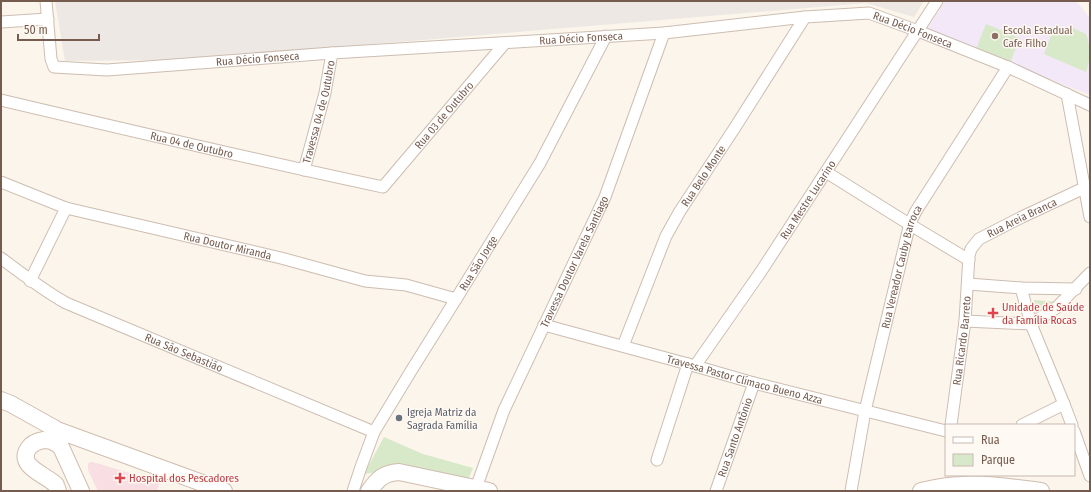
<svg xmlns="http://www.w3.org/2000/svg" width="1091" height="492" font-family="'Fira Sans Condensed',sans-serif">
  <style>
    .industrial { fill: #ede8e3 }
    .education { fill: #f2e8f8 }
    .medical { fill: #f9dfe3 }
    .green { fill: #d8e9ca }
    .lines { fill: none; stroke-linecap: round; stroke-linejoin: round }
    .street-casing { stroke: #cdbdb1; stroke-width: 13 }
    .secondary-casing { stroke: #d0bdaf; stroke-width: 18 }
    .street { stroke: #fff; stroke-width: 11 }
    .secondary { stroke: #fff; stroke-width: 16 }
    .education-dot { fill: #8d6e63; stroke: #fef9f2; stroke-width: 1.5 }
    .health-dot { fill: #e0444e; stroke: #fef9f2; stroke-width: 1.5 }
    .worship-dot { fill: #6b7280; stroke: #fef9f2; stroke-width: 1.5 }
    .labels { text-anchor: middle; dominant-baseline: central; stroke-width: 3; stroke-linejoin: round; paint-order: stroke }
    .street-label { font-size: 11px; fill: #755c4f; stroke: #fef9f2 }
    .education-label { font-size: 11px; fill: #785e54; stroke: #fef9f2; text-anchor: start }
    .health-label { font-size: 11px; fill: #be3a42; stroke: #fef9f2; text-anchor: start }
    .worship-label { font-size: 11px; fill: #5b616d; stroke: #fef9f2; text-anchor: start }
  </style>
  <rect width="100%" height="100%" fill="#fbf5eb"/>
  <!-- industrial -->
  <polygon class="industrial" points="55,1 924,1 914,17 866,3 182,60 65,61"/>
  <!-- education -->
  <polygon class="education" points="945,1 1076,1 1090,18 1090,95 1011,64 929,31 928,28"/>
  <!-- medical -->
  <polygon class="medical" points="90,462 93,462 160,482 157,491 98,491 88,470 88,464"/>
  <!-- green -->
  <g class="green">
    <polygon points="986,24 1020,38 1010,63 976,49"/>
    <path d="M1071 27 1086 34C1091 48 1091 57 1086 72L1044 54 1053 30 1061 33Z"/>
    <polygon points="1034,300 1059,302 1055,308 1035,315"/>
    <polygon points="384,437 423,454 473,468 467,482 384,471 364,474"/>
  </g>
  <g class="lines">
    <defs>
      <g id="street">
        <path id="s1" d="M46 1 51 59 54 67 107 70 332 53 664 33 805 17 869 13 918 31 1008 67 1090 105"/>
        <polyline points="1,22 48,19"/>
        <polyline points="1067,94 1090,217"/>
        <path id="s2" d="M1 100C128 130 255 160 383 187L505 43"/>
        <path id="s3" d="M304 170 325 93 332 53"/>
        <polyline points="826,172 909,224 969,260"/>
        <path id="s4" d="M1 182 66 208 281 258 365 281 406 285 456 299"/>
        <path id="s5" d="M1 258C22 274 43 290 66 303L374 432"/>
        <polyline points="30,281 66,208"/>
        <polyline points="968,284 1021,288 1076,289"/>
        <polyline points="1021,288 1031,324 1064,404 1072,425"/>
        <polyline points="965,321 1031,324 1056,308 1090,273"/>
        <path id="s6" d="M544 325 688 364 754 383 946 431"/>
        <path id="s7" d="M623 346 666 236 680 211 734 129 805 17"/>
        <path id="s8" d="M695 366 760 273 937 1"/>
        <path id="s9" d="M951 425 965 321 969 256 971 249 979 239 1022 217 1084 188"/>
        <polyline points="1022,425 1064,404"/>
        <polyline points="1074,431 1090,476"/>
        <polyline points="657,460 688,364"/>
        <path id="s10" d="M476 488 504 410 605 197 664 33"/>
        <path id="s11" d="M353 491 361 467 374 432 411 371 456 299 540 163 606 36"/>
        <path id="s12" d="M716 491 754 383"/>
        <path id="s13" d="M851 491 865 411 910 223 916 211 1008 67"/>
      </g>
      <g id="secondary">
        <path d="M1 400 11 404 54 428C58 431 60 434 60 440"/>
        <polyline points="57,430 224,491"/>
        <path d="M58 491C58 490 56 486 56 485 47 475 17 467 28 449 31 444 38 441 44 440 51 440 55 442 61 447L81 491"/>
        <path d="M369 491C378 479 383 473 399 472L489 491"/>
        <path d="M921 491C934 488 947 485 961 485 986 483 1016 488 1041 491"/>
      </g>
    </defs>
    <!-- street casing -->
    <use href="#street" class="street-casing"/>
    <!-- secondary casing -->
    <use href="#secondary" class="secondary-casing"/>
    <!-- street -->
    <use href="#street" class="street"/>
    <!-- secondary -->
    <use href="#secondary" class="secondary"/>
  </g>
  <!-- markers -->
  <circle class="education-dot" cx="995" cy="36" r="4"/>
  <g class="health-dot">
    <path d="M991 307h4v4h4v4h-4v4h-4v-4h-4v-4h4z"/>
    <path d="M118 472h4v4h4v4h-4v4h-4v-4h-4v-4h4z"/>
  </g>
  <circle class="worship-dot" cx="399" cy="418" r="4"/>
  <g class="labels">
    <!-- street labels -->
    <g class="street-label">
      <text stroke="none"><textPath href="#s1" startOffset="931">Rua Décio Fonseca</textPath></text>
      <text stroke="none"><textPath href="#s1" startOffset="595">Rua Décio Fonseca</textPath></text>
      <text stroke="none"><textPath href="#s1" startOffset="271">Rua Décio Fonseca</textPath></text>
      <text stroke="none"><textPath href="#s3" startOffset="60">Travessa 04 de Outubro</textPath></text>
      <text stroke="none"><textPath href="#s2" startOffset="486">Rua 03 de Outubro</textPath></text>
      <text stroke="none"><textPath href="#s2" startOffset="196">Rua 04 de Outubro</textPath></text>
      <text stroke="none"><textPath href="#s7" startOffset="189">Rua Belo Monte</textPath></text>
      <text stroke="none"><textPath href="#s8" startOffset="201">Rua Mestre Lucarino</textPath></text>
      <text stroke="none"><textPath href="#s9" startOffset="238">Rua Areia Branca</textPath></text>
      <text stroke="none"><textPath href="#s4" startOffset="236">Rua Doutor Miranda</textPath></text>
      <text stroke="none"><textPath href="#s10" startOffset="247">Travessa Doutor Varela Santiago</textPath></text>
      <text stroke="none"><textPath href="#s11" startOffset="261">Rua São Jorge</textPath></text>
      <text stroke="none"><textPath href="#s13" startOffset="230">Rua Vereador Cauby Barroca</textPath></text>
      <text stroke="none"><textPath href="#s9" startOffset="85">Rua Ricardo Barreto</textPath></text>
      <text stroke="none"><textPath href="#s5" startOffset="207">Rua São Sebastião</textPath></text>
      <text stroke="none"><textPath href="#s6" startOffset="208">Travessa Pastor Clímaco Bueno Azza</textPath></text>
      <text stroke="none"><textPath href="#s12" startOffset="57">Rua Santo Antônio</textPath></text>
    </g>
    <!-- education labels -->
    <g class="education-label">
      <text x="1003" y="30">Escola Estadual<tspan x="1003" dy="13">Cafe Filho</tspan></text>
    </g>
    <!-- health labels -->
    <g class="health-label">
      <text x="1002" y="307">Unidade de Saúde<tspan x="1002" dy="13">da Família Rocas</tspan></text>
      <text x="129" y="478">Hospital dos Pescadores</text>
    </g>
    <!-- worship labels -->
    <g class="worship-label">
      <text x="407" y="412">Igreja Matriz da<tspan x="407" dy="13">Sagrada Família</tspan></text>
    </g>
  </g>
  <!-- border -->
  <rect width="1091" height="492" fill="none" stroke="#755c4f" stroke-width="4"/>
  <!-- legend -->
  <rect x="945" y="424" width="130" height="52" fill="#fef9f2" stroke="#c7bab1"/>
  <rect x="953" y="437" width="20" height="6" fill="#ffffff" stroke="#c7bab1"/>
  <text x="981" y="444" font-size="12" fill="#755c4f">Rua</text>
  <rect x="953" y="454" width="20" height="12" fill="#d8e9ca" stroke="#c7bab1"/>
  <text x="981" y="464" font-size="12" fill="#755c4f">Parque</text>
  <!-- scale -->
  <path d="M18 34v6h81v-6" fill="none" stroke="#755c4f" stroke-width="2"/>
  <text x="24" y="34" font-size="12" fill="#755c4f" stroke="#fef9f2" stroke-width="3" paint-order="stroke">50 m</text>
</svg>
